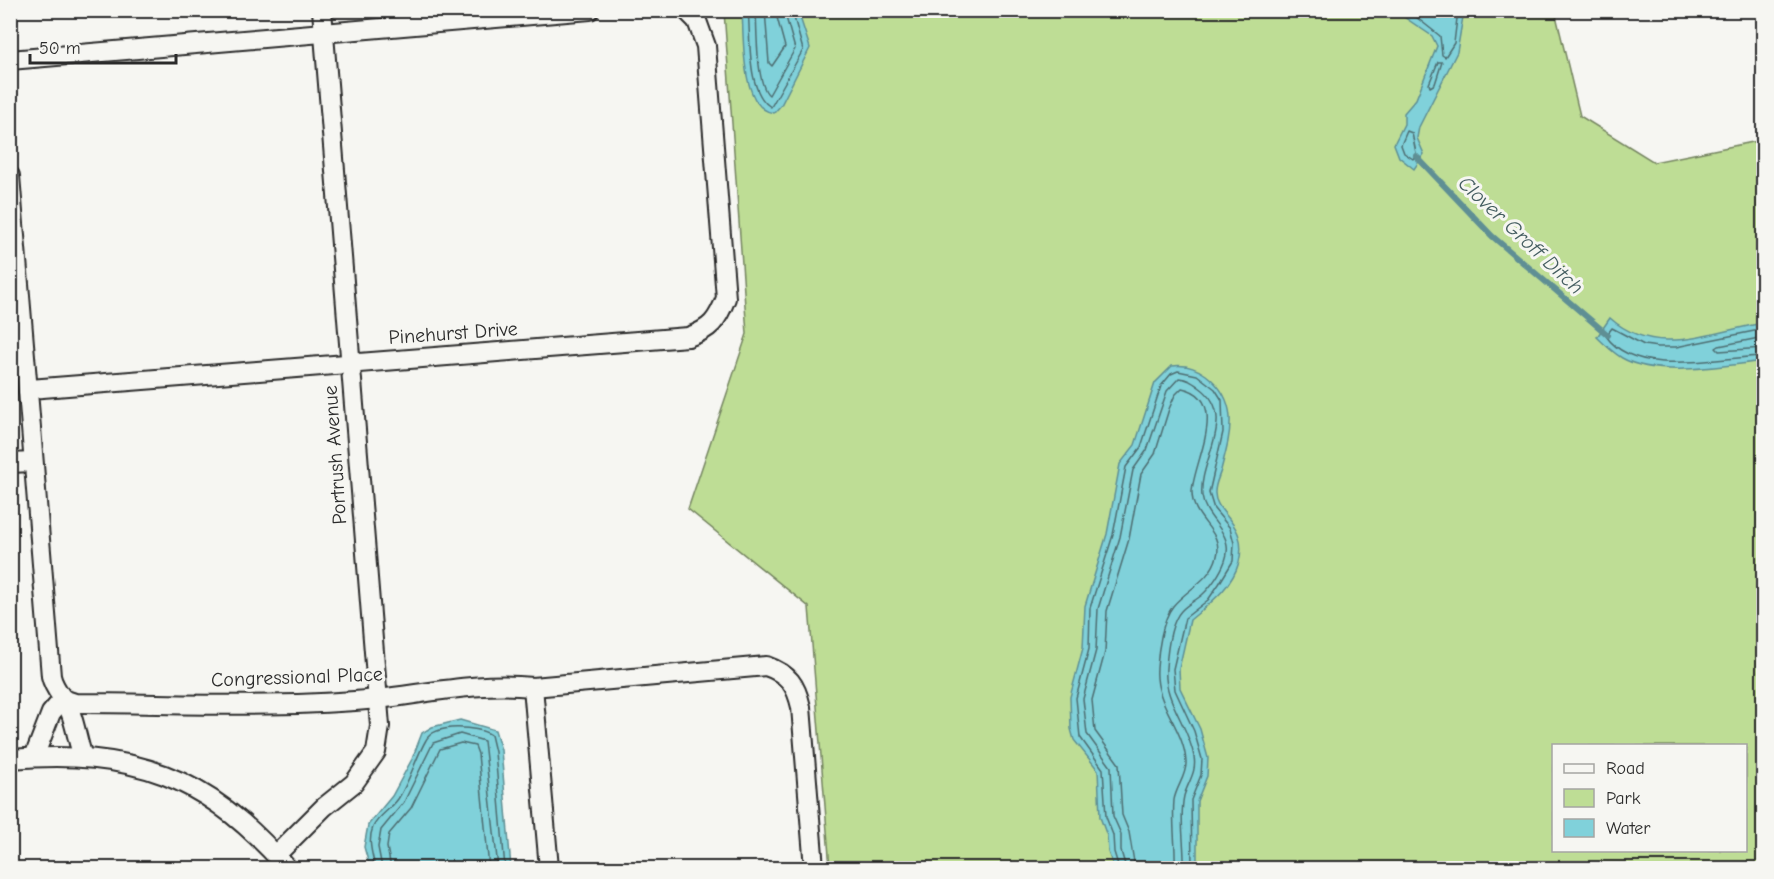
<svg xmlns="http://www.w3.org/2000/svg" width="1774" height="879" font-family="'Comic Neue',sans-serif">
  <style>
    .green { fill: #bedd95; stroke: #748460; stroke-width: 1.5; fill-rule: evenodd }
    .water { fill: #80d1da; stroke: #5e8f94; stroke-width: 1.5 }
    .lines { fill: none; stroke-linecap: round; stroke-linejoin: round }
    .shore { stroke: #4d6d71; stroke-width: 1.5 }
    .stream { stroke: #5e8f94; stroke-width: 6 }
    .minor-casing { stroke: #2b2b2b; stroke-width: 22 }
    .minor { stroke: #f6f6f2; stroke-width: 18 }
    .labels { text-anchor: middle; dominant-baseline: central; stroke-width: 6; stroke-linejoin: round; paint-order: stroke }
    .street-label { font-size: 20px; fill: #2b2b2b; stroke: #f6f6f2 }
    .water-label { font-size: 21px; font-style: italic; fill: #445d60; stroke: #f6f6f2 }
  </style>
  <rect width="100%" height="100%" fill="#f6f6f2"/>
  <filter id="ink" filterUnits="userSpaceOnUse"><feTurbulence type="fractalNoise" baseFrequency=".0167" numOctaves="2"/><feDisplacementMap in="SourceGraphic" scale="12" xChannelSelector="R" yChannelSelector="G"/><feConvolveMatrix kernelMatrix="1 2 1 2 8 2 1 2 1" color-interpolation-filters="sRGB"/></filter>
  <g filter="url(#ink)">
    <!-- green -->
    <path class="green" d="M724 11H1555L1580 116 1654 162 1763 140V868H830L809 607 688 509 747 334ZM1554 746H1746V850H1554Z"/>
    <!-- water -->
    <g class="water">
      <path d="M742 11H798L810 48 781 105 774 113C740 110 744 36 742 11Z"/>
      <polygon points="1395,11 1464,11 1457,52 1419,127 1417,138 1424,154 1414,169 1399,157 1394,144 1404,124 1404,113 1416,99 1437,46 1432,36"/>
      <path d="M1610 318C1656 359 1710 332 1763 323V361C1726 366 1656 378 1622 358 1612 352 1605 345 1597 337Z"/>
      <path d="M1172 366C1185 364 1195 367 1206 375 1240 401 1231 432 1221 470 1219 477 1215 484 1215 492 1214 515 1249 522 1239 562 1232 588 1209 604 1190 620L1179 669 1180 688 1200 729 1208 758 1207 776 1197 801V868H1114L1108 852 1107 836 1100 817 1098 770 1074 740 1071 729 1070 697 1083 648 1085 606 1107 534 1120 464 1135 445 1155 383Z"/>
      <polygon points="460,720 495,730 501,750 511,868 370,868 364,847 368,825 392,796 412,759 422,733 432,727"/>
    </g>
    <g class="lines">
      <!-- shore -->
      <g class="shore">
        <path d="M748 10C751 36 746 93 771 107L803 50 792 10"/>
        <path d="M756 10C757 28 756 85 769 95L795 49 784 10"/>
        <polyline points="765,10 769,63 772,66 785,47 775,10"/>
        <polyline points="1407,10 1440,36 1442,55 1445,57 1454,43 1458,10"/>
        <polygon points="1442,62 1435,84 1430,87 1429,84 1438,62"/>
        <polygon points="1407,131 1412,133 1416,153 1413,159 1404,153 1401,145"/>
        <path d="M1764 329 1676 347H1658L1644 345 1612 328 1606 336C1636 379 1719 357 1764 356"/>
        <polyline points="1764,337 1719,346 1716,348 1719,351 1764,348"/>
        <path d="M375 868C373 855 367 842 373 827 378 816 391 809 398 799 410 781 415 759 426 740 435 723 477 726 491 735L495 752 505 868"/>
        <polyline points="382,868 378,847 381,830 404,802 433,743 460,734 484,741 498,868"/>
        <polyline points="391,868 387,847 389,834 411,808 440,749 461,743 475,746 478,754 489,868"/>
        <polyline points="1119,868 1114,852 1113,835 1106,817 1103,769 1080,737 1076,698 1089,649 1090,608 1113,535 1126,467 1141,447 1161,386 1171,374 1178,371 1197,375 1215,389 1222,400 1223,432 1209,493 1214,509 1230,528 1234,543 1233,561 1219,584 1208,600 1185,618 1173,669 1175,690 1194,731 1202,759 1201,775 1191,800 1192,868"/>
        <path d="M1126 868 1121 851V834L1113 816 1111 767 1087 734 1083 699 1096 650 1098 609 1120 537 1133 470 1147 450 1167 391 1179 378C1188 379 1192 382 1199 387 1240 416 1198 460 1202 496 1205 521 1236 532 1225 561 1221 572 1211 587 1202 595 1195 601 1187 604 1181 611 1170 623 1167 653 1166 668 1163 701 1189 725 1194 757 1197 772 1188 782 1184 796 1179 818 1185 846 1184 868"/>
        <path d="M1135 868 1129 832 1122 815 1119 764 1095 731 1092 700 1105 652 1107 611 1129 539 1141 474 1155 454 1169 409 1175 395 1182 388C1231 398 1194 461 1192 491 1191 520 1224 530 1217 556 1211 580 1187 589 1173 606 1162 620 1158 650 1157 668 1154 704 1184 727 1186 762 1187 775 1176 787 1174 800 1172 823 1176 846 1175 868"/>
      </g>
      <!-- stream -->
      <polyline class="stream" points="1416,156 1492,236 1608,335"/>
      <defs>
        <g id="minor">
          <polyline points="10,60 590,10"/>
          <path d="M10 176C25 343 37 509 51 676 54 691 66 699 71 714 76 728 78 743 83 757"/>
          <path d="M30 389 688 337C711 329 717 321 726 298L706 46 697 21 686 10"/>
          <polyline points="10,463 33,462"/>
          <polyline points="533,687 549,868"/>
          <path d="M63 699 75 703C175 703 278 709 378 699 429 693 481 681 533 687L766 666C789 674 796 685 801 707L814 868"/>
          <polyline points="34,757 51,713 63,699"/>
          <path d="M10 759C132 749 207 775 287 868"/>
          <polyline points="276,855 324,807 354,783 376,752 380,726 322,10"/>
        </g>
      </defs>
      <!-- minor casing -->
      <use href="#minor" class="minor-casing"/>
      <!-- minor -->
      <use href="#minor" class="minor"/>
    </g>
  </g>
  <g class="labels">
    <!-- street labels -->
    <g class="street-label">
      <text transform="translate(453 333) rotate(-4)">Pinehurst Drive</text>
      <text transform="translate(335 455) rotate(-94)">Portrush Avenue</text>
      <text transform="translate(297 677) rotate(-2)">Congressional Place</text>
    </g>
    <!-- water labels -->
    <g class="water-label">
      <text transform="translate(1521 235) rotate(43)">Clover Groff Ditch</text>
    </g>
  </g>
  <!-- margin -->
  <rect width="1774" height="879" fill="none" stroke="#f6f6f2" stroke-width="36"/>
  <rect x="18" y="18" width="1738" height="843" fill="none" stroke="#2b2b2b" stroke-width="2" filter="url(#ink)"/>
  <!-- legend -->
  <rect x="1552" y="744" width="195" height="108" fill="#f6f6f2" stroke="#a5a5a2" stroke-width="1.5"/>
  <rect x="1564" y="764" width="30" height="9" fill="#f6f6f2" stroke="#a5a5a2" stroke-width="1.5"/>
  <text x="1606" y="774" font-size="18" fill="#2b2b2b">Road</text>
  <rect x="1564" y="789" width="30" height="18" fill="#bedd95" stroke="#a5a5a2" stroke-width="1.5"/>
  <text x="1606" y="804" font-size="18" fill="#2b2b2b">Park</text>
  <rect x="1564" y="819" width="30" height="18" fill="#80d1da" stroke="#a5a5a2" stroke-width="1.5"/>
  <text x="1606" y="834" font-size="18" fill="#2b2b2b">Water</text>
  <!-- scale -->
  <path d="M30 54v9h146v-9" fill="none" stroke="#2b2b2b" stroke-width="3"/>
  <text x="39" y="54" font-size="18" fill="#2b2b2b" stroke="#f6f6f2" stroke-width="4.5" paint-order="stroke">50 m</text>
</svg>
